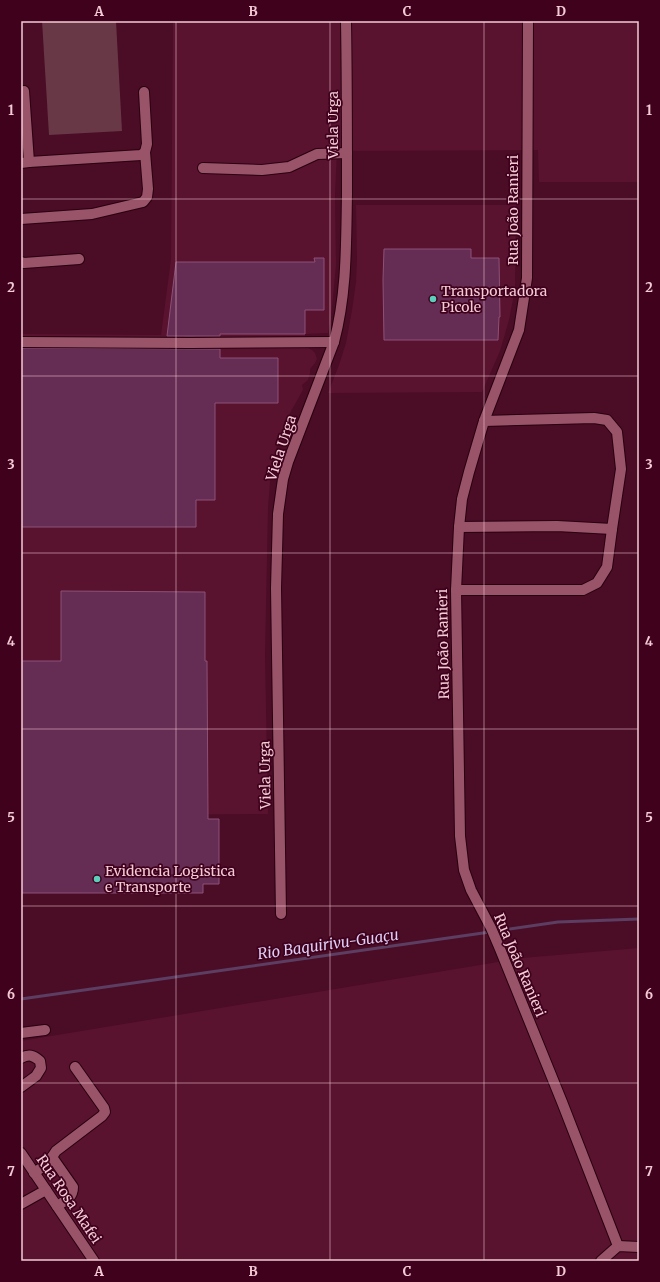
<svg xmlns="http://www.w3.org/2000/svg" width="660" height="1282" font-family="Merriweather,serif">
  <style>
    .built { fill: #59132f }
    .green { fill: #683846 }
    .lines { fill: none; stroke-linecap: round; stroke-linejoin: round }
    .stream { stroke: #5b3e62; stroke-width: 3 }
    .building { fill: #652d53; stroke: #8d5178 }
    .minor-casing { stroke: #29000f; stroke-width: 12 }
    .minor { stroke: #995469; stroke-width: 10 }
    .grid { fill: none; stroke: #f4cbd5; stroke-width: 1; stroke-opacity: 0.55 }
    .poi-dot { fill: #5bcebc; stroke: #3f011c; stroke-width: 1.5 }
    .labels { text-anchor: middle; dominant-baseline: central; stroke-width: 3.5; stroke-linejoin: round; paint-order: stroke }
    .street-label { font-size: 14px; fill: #f4cbd5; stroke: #3f011c }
    .poi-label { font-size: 14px; fill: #f4cbd5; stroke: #3f011c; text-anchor: start }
    .water-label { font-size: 15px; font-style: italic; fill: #ded0f8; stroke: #3f011c }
    .neatline { fill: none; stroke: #f4cbd5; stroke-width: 1.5 }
    .grid-label { font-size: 13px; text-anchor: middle; font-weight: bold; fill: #f4cbd5 }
  </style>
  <rect width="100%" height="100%" fill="#4b0c26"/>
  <!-- built -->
  <g class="built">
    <polygon points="173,21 639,21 639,182 539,182 538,150 337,151 335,194 336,265 331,318 328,333 305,334 306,347 312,350 315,353 317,359 315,363 310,369 310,373 308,380 302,385 303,390 290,413 277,446 271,470 268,508 265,655 268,814 21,816 21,334 161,335 171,259"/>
    <polygon points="356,205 516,205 515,289 509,320 500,351 482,392 328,393 339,365 346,343 352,310 356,282 357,259"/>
    <polygon points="639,948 639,1261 21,1261 21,1041 522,958"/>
  </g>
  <!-- green -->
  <polygon class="green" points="42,21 116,21 122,131 49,135"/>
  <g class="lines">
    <!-- stream -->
    <g class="stream">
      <polyline points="496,931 558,922 639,919"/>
      <polyline points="21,999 490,932"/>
    </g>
  </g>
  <!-- building -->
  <g class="building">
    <polygon points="384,249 471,249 471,258 499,258 500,317 499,317 498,340 384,340 383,280"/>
    <polygon points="314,258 324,258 324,310 305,310 305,334 220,334 220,336 167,336 176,262 315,262"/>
    <polygon points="21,348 220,349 220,358 278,358 278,403 215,403 215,500 196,500 196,527 21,527"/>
    <polygon points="61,591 205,592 205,661 207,661 208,819 219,819 219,884 203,884 203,893 21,893 21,661 61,661"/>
  </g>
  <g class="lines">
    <defs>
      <g id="minor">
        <polyline points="528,21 527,278 519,330 484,421 469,472 462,499 459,527 456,590 460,836 464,870 471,890 491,928 500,949 562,1102 618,1246"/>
        <polyline points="29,162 141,155 145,152 147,144 144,92"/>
        <polyline points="21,163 29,162 24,91"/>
        <polyline points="203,168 262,170 289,167 317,154 347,153"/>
        <polyline points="21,219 92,214 143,202 147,197 148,189 145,152"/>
        <polyline points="21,262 24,263 79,259"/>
        <polyline points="21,342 190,343 334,342"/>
        <polyline points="459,527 557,526 612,529 621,469 617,432 607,420 594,418 484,421"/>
        <polyline points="456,590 583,590 597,583 607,567 612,529"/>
        <path d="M281 914 276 588 278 514 283 479 288 462 334 342C347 293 346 244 347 194 347 136 347 79 346 21"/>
        <polyline points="21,1033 45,1030"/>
        <path d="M21 1058C29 1054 33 1055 40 1061L41 1068 36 1076 21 1087"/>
        <polyline points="21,1153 94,1261"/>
        <path d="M52 1157 73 1187C73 1198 65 1201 57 1206"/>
        <polyline points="34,1173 48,1163 56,1151 102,1116 105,1112 104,1108 75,1067"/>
        <polyline points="21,1204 46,1190"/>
        <polyline points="601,1261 618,1246 639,1247"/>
      </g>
    </defs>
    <!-- minor casing -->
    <use href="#minor" class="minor-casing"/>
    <!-- minor -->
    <use href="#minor" class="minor"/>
  </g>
  <!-- grid -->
  <path class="grid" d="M176 21V1261M330 21V1261M484 21V1261M21 199H639M21 376H639M21 553H639M21 729H639M21 906H639M21 1083H639"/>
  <!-- markers -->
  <g class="poi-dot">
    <circle cx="433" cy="299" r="4"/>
    <circle cx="97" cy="879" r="4"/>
  </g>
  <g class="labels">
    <!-- street labels -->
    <g class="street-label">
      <text transform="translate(333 125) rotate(-90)">Viela Urga</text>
      <text transform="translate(513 210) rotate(-90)">Rua João Ranieri</text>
      <text transform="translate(281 448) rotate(-72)">Viela Urga</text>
      <text transform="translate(443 644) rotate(-91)">Rua João Ranieri</text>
      <text transform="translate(265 775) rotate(-91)">Viela Urga</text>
      <text transform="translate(520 965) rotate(67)">Rua João Ranieri</text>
      <text transform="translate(69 1199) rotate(56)">Rua Rosa Mafei</text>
    </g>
    <!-- poi labels -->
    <g class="poi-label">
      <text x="441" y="291">Transportadora<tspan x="441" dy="16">Picole</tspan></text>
      <text x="105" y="871">Evidencia Logistica<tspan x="105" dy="16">e Transporte</tspan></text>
    </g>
    <!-- water labels -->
    <g class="water-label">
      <text transform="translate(328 944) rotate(-8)">Rio Baquirivu-Guaçu</text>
    </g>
  </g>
  <!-- border -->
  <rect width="660" height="1282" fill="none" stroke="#3f011c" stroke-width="44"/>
  <rect x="22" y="22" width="616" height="1238" class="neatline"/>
  <g class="grid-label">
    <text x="99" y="16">A</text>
    <text x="253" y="16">B</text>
    <text x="407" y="16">C</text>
    <text x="561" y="16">D</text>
    <text x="11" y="115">1</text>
    <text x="649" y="115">1</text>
    <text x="11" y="292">2</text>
    <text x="649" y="292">2</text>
    <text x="11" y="469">3</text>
    <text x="649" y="469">3</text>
    <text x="11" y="646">4</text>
    <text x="649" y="646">4</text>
    <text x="11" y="822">5</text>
    <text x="649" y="822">5</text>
    <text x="11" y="999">6</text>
    <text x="649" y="999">6</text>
    <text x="11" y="1176">7</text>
    <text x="649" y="1176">7</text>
    <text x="99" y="1276">A</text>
    <text x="253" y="1276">B</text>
    <text x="407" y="1276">C</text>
    <text x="561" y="1276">D</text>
  </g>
</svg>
